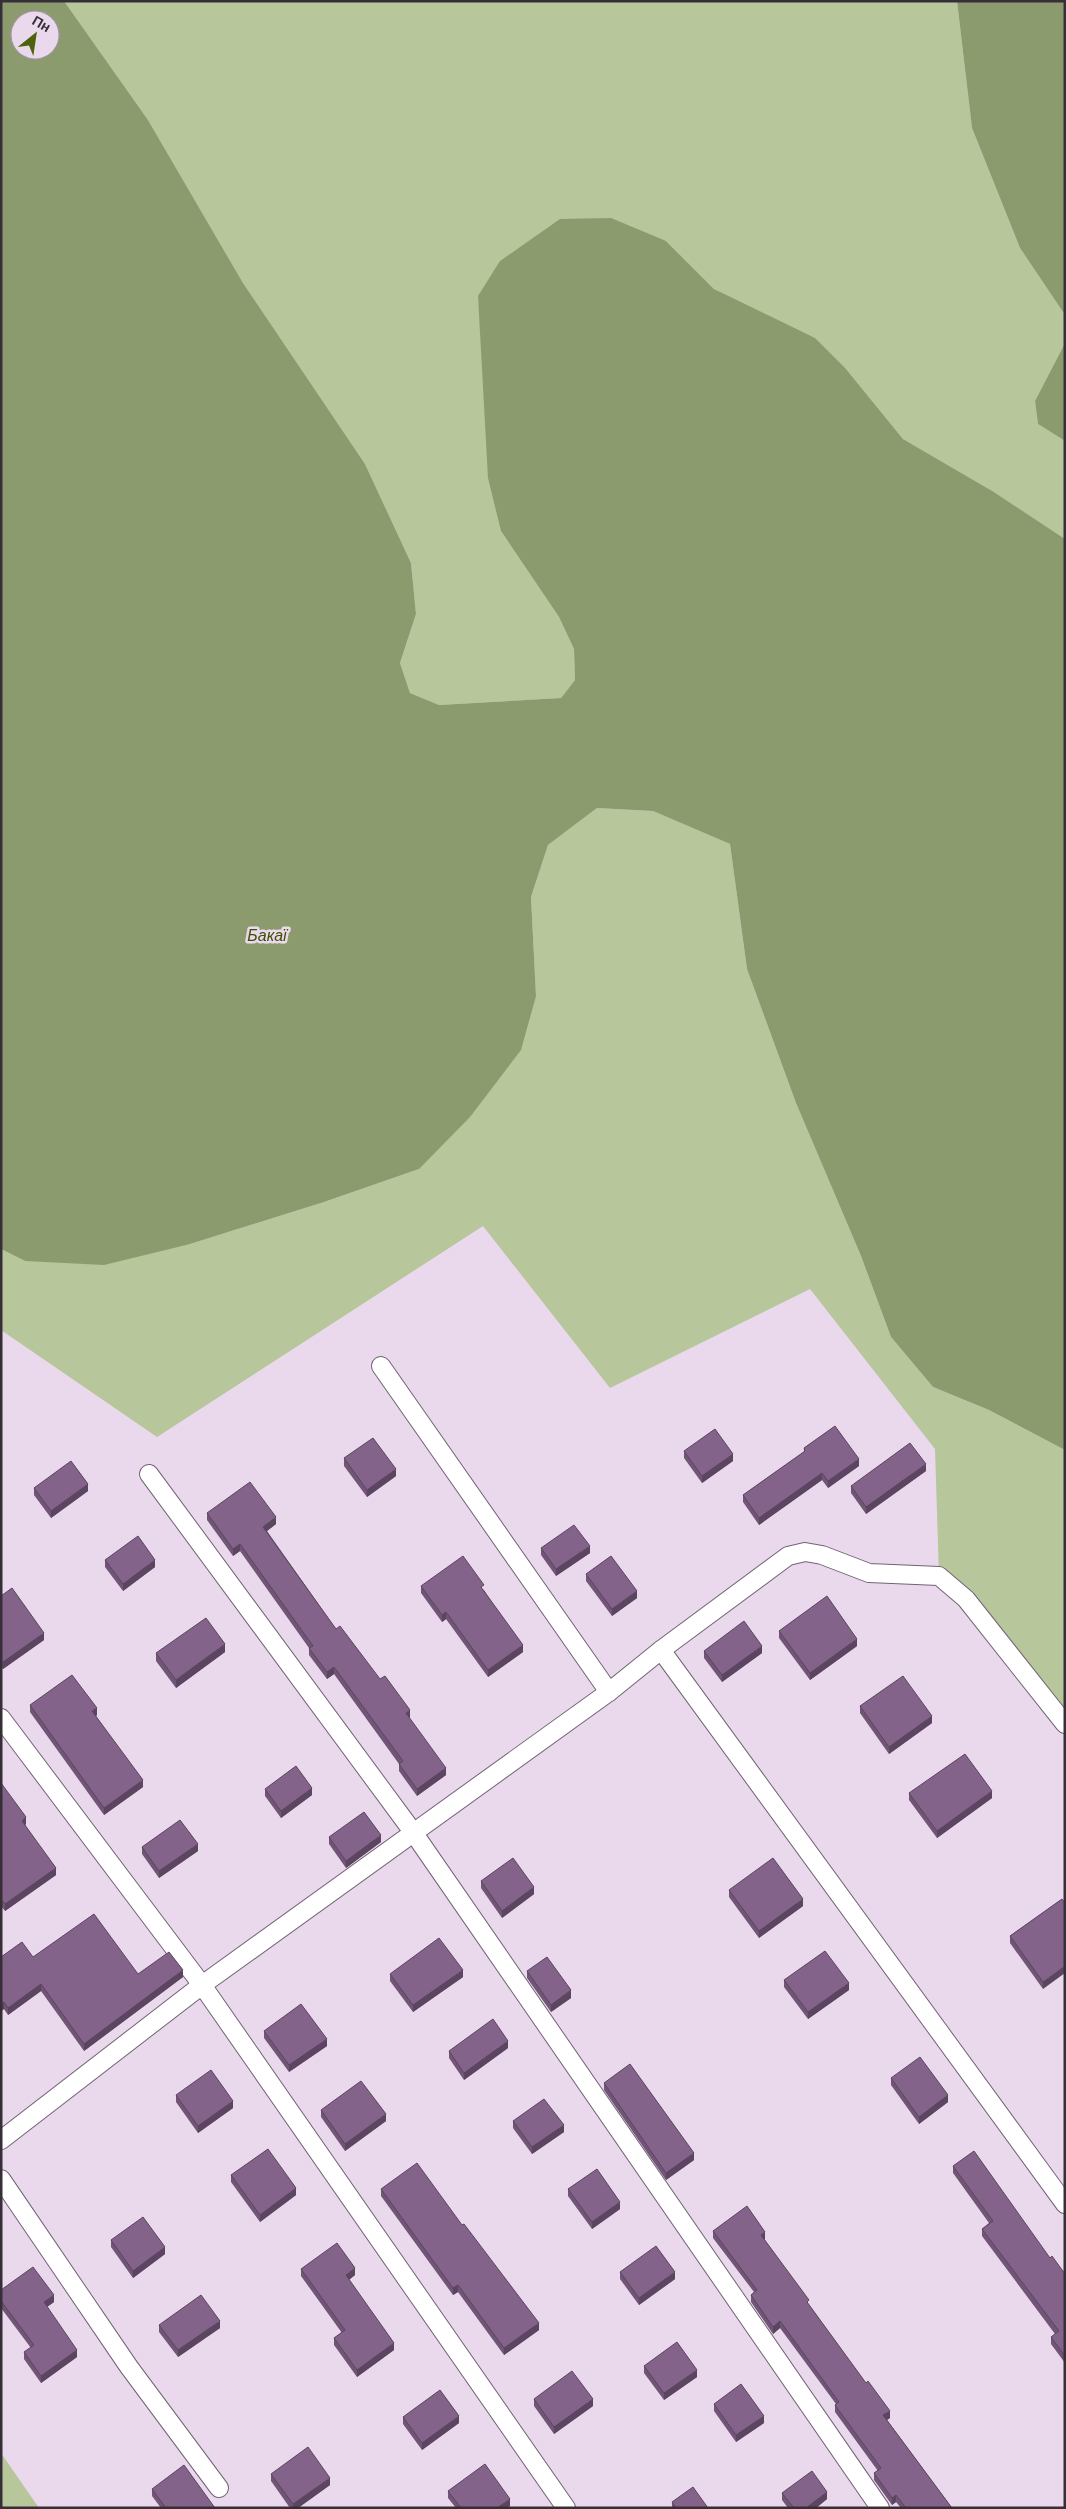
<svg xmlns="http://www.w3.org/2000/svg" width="1066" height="2509" font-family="Helvetica,sans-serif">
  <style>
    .green { fill: #b7c69b }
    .water { fill: #8c9b6d; fill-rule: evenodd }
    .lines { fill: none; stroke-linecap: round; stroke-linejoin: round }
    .lane-casing { stroke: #716374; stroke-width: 20 }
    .lane { stroke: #fff; stroke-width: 18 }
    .wall { fill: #715576 }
    .shaded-wall { fill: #5c4560 }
    .building { fill: #836389; stroke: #5c4560 }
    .labels { text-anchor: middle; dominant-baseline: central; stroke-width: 5; stroke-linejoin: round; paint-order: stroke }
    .water-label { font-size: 16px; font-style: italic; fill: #3d4f01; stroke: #ead9ec }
  </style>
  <rect width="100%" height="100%" fill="#ead9ec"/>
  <!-- green -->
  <g class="green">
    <polygon points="64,1 957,1 972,128 1020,248 1065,315 1065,343 1035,401 1038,424 1065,441 1065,539 994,492 903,439 846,369 760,313 714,289 666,241 478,296 501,531 559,617 574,649 575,680 561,698 439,705 410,693 400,663 416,614 411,563 365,464 243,283 148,120"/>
    <polygon points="597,808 653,811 730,844 747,969 796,1103 861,1256 891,1337 933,1387 989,1410 1065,1450 1065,1724 939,1576 935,1449 810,1289 610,1388 483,1226 157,1437 1,1330 1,1249 25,1261 190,1244 324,1202 419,1169 536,996 531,897 548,845"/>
    <polygon points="1,2453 39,2508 1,2508"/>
  </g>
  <!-- water -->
  <g class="water">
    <path d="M1 1H64L148 120 243 283 365 464 411 563 416 614 400 663 410 693 439 705 561 698 575 680 574 649 559 617 501 531 488 478 478 296 500 261 560 219 611 218 666 241 714 289 815 338 846 369 903 439 994 492 1065 539V1450L989 1410 933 1387 891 1337 861 1256 796 1103 747 969 730 844 653 811 597 808 548 845 531 897 536 996 521 1050 470 1117 419 1169 324 1202 190 1244 104 1265 25 1261 1 1249ZM20 20H50V50H20Z"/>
    <polygon points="957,1 1065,1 1065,315 1020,248 972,128"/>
    <polygon points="1065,343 1065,441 1038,424 1035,401"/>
  </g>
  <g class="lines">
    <defs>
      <g id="lane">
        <polyline points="381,1366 609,1692"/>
        <polyline points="149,1474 413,1832 880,2508"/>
        <polyline points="661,1650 1065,2204"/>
        <polyline points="1,1718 202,1985 566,2508"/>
        <polyline points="1,2140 202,1985 609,1692 661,1650 788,1556 805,1552 822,1555 869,1573 939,1576 966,1599 1065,1724"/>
        <polyline points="1,2179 129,2367 219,2488"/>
      </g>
    </defs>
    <!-- lane casing -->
    <use href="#lane" class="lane-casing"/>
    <!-- lane -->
    <use href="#lane" class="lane"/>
  </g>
  <!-- wall -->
  <g class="wall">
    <polygon points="804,1448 859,1466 828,1488 822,1480 759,1525 743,1502 743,1495 804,1452"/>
    <polygon points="684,1451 733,1461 702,1483 684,1458"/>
    <polygon points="344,1458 396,1476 367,1497 344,1466"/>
    <polygon points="926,1471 866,1514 851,1493 851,1486"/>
    <polygon points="34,1488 88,1491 51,1518 34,1495"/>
    <polygon points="207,1513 276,1524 267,1531 336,1629 380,1679 410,1717 409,1718 446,1775 417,1796 399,1771 399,1764 334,1674 327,1679 309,1655 309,1648 240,1551 233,1556 207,1520"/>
    <polygon points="541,1548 590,1553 556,1576 541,1555"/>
    <polygon points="105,1560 155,1567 123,1591 105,1567"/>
    <polygon points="586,1574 637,1598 612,1616 586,1581"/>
    <polygon points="421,1586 484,1590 523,1652 488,1677 446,1619 442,1622 421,1593"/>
    <polygon points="1,1596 44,1640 3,1669 1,1667"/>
    <polygon points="779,1631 857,1646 810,1680 779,1638"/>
    <polygon points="704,1651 762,1653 722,1682 704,1658"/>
    <polygon points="225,1652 176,1688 156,1661 156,1653"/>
    <polygon points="30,1705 97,1715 96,1716 143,1787 104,1815 30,1712"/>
    <polygon points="860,1706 932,1723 889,1754 860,1713"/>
    <polygon points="1,1783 26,1824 25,1825 56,1875 5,1911 1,1906"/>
    <polygon points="265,1789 312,1795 281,1818 265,1796"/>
    <polygon points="909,1793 992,1798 937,1838 909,1800"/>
    <polygon points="329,1837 381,1842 346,1868 329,1844"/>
    <polygon points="142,1847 198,1851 159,1878 142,1854"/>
    <polygon points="481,1881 534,1894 502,1918 481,1888"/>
    <polygon points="729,1890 803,1906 759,1938 729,1897"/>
    <polygon points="1062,1899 1043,1989 1010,1943 1010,1936"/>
    <polygon points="1,1957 33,1957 138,1974 183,1977 84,2051 41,1991 8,2015 4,2009 1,2011"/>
    <polygon points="527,1971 571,1998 551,2012 527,1978"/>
    <polygon points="390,1974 463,1977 413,2012 390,1981"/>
    <polygon points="784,1980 849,1990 808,2019 784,1987"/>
    <polygon points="264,2031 327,2046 289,2072 264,2038"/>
    <polygon points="508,2048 464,2080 449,2058 449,2051"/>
    <polygon points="891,2078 948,2102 919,2124 891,2085"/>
    <polygon points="604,2083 694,2160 666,2180 604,2090"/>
    <polygon points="176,2095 233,2108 198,2133 176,2102"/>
    <polygon points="321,2110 386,2121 345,2151 321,2117"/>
    <polygon points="513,2121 564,2132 532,2154 513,2128"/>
    <polygon points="953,2166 1050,2258 1065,2274 1065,2363 1051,2344 1051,2337 1055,2334 982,2236 982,2229 989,2223 953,2173"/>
    <polygon points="231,2175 296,2195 260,2222 231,2182"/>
    <polygon points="381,2189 539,2330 504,2355 458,2292 453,2295 381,2196"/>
    <polygon points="568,2189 620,2209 592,2229 568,2196"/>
    <polygon points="713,2231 765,2239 764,2239 809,2305 890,2418 887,2420 952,2508 901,2508 896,2502 892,2505 874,2480 874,2473 878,2471 835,2412 835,2405 836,2404 780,2328 773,2334 751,2302 751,2295 754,2292 713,2238"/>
    <polygon points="111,2240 165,2254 133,2278 111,2247"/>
    <polygon points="301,2269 355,2275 349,2280 394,2350 357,2377 334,2345 334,2338 342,2333 301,2276"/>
    <polygon points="620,2272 675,2279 639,2305 620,2279"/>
    <polygon points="1,2290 54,2302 47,2307 77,2357 41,2383 24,2359 24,2352 31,2348 1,2308"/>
    <polygon points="159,2325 220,2328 178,2357 159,2332"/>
    <polygon points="644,2366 697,2377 664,2400 644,2373"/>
    <polygon points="534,2399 593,2406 554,2434 534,2406"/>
    <polygon points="714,2404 764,2423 736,2442 714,2411"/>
    <polygon points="403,2417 459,2423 422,2450 403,2424"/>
    <polygon points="271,2474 330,2485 298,2508 290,2508 271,2481"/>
    <polygon points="152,2489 215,2508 161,2508 152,2496"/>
    <polygon points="448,2491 510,2506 507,2508 456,2508 448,2498"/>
    <polygon points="782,2493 827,2499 816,2508 788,2508 782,2500"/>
    <polygon points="672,2502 708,2508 672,2508"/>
  </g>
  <!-- shaded-wall -->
  <g class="shaded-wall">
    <polygon points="733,1454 733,1461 702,1483 702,1476"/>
    <polygon points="859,1459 859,1466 828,1488 828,1481"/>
    <polygon points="926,1464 926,1471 866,1514 866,1507"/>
    <polygon points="396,1469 396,1476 367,1497 367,1490"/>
    <polygon points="822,1473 822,1480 759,1525 759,1518"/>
    <polygon points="88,1484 88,1491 51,1518 51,1511"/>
    <polygon points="276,1517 276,1524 263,1534 263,1527"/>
    <polygon points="240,1544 240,1551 233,1556 233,1549"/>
    <polygon points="590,1546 590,1553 556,1576 556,1569"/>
    <polygon points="155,1560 155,1567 123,1591 123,1584"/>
    <polygon points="637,1591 637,1598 612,1616 612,1609"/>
    <polygon points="446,1612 446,1619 442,1622 442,1615"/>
    <polygon points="44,1633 44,1640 3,1669 3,1662"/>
    <polygon points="857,1639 857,1646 810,1680 810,1673"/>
    <polygon points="225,1644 225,1652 176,1688 176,1680"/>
    <polygon points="523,1645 523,1652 488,1677 488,1670"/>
    <polygon points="762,1646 762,1653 722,1682 722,1675"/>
    <polygon points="334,1667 334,1674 327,1679 327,1672"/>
    <polygon points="97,1708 97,1715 92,1718 92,1711"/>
    <polygon points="410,1710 410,1717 406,1720 406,1713"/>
    <polygon points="932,1716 932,1723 889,1754 889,1747"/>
    <polygon points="446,1768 446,1775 417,1796 417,1789"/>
    <polygon points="143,1780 143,1787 104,1815 104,1808"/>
    <polygon points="312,1788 312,1795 281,1818 281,1811"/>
    <polygon points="992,1791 992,1798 937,1838 937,1831"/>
    <polygon points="26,1817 26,1824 22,1828 22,1821"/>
    <polygon points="381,1835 381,1842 346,1868 346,1861"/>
    <polygon points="198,1844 198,1851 159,1878 159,1871"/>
    <polygon points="56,1868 56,1875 5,1911 5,1904"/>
    <polygon points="534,1887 534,1894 502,1918 502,1911"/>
    <polygon points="803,1899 803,1906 759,1938 759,1931"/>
    <polygon points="1065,1966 1065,1973 1043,1989 1043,1982"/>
    <polygon points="183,1970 183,1977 84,2051 84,2044"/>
    <polygon points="463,1970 463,1977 413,2012 413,2005"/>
    <polygon points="849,1983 849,1990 808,2019 808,2012"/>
    <polygon points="41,1984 41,1991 8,2015 8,2008"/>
    <polygon points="571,1990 571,1998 551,2012 551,2005"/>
    <polygon points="4,2002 4,2009 1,2011 1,2004"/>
    <polygon points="327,2039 327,2046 289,2072 289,2065"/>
    <polygon points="508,2041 508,2048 464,2080 464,2073"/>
    <polygon points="948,2095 948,2102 919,2124 919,2117"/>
    <polygon points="233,2101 233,2108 198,2133 198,2126"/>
    <polygon points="386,2114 386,2121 345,2151 345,2144"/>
    <polygon points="564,2125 564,2132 532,2154 532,2147"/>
    <polygon points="694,2153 694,2160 666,2180 666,2173"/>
    <polygon points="296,2188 296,2195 260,2222 260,2215"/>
    <polygon points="620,2202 620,2209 592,2229 592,2222"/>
    <polygon points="765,2232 765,2239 761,2242 761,2235"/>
    <polygon points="165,2247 165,2254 133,2278 133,2271"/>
    <polygon points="355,2268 355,2275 346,2282 346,2275"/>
    <polygon points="675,2272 675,2279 639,2305 639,2298"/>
    <polygon points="458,2285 458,2292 453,2295 453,2288"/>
    <polygon points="54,2295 54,2302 44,2309 44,2302"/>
    <polygon points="220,2321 220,2328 178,2357 178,2350"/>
    <polygon points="780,2321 780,2328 773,2334 773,2327"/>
    <polygon points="539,2323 539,2330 504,2355 504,2348"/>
    <polygon points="394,2343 394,2350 357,2377 357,2370"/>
    <polygon points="77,2350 77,2357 41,2383 41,2376"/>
    <polygon points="697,2370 697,2377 664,2400 664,2393"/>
    <polygon points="593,2399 593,2406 554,2434 554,2427"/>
    <polygon points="890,2411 890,2418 883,2422 883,2415"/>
    <polygon points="459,2416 459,2423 422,2450 422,2443"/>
    <polygon points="764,2416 764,2423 736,2442 736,2435"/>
    <polygon points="330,2478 330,2485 298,2508 293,2508 293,2504"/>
    <polygon points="827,2492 827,2499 816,2508 806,2508"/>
    <polygon points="896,2495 896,2502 892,2505 892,2498"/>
    <polygon points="510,2499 510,2506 507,2508 497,2508"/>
  </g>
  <!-- building -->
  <g class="building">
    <polygon points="835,1426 859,1459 828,1481 822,1473 759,1518 743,1495 805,1451 804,1448"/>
    <polygon points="715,1429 733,1454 702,1476 684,1451"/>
    <polygon points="373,1438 396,1469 367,1490 344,1458"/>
    <polygon points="910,1443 926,1464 866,1507 851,1486"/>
    <polygon points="71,1461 88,1484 51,1511 34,1488"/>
    <polygon points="250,1482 276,1517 263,1527 336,1629 340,1626 380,1679 385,1676 410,1710 406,1713 446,1768 417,1789 399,1764 403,1761 334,1667 327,1672 309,1648 313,1646 240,1544 233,1549 207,1513"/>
    <polygon points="574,1525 590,1546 556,1569 541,1548"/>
    <polygon points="138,1536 155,1560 123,1584 105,1560"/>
    <polygon points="463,1556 484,1585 481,1587 523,1645 488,1670 446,1612 442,1615 421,1586"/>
    <polygon points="611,1556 637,1591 612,1609 586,1574"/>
    <polygon points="12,1588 44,1633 3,1662 1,1660 1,1596"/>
    <polygon points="827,1596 857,1639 810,1673 779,1631"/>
    <polygon points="206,1618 225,1644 176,1680 156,1653"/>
    <polygon points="744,1621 762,1646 722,1675 704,1651"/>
    <polygon points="72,1675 97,1708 92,1711 143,1780 104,1808 30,1705"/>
    <polygon points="903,1676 932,1716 889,1747 860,1706"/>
    <polygon points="965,1754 992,1791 937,1831 909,1793"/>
    <polygon points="296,1766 312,1788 281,1811 265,1789"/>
    <polygon points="1,1783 26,1817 22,1821 56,1868 5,1904 1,1899"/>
    <polygon points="364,1812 381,1835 346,1861 329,1837"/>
    <polygon points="180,1820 198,1844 159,1871 142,1847"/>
    <polygon points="513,1858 534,1887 502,1911 481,1881"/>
    <polygon points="773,1858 803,1899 759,1931 729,1890"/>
    <polygon points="1062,1899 1065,1903 1065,1966 1043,1982 1010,1936"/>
    <polygon points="94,1914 138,1974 169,1952 183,1970 84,2044 41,1984 8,2008 4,2002 1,2004 1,1957 22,1942 33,1957"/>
    <polygon points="439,1938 463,1970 413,2005 390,1974"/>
    <polygon points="825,1951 849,1983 808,2012 784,1980"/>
    <polygon points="547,1957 571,1990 551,2005 527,1971"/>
    <polygon points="301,2004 327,2039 289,2065 264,2031"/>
    <polygon points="493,2019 508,2041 464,2073 449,2051"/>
    <polygon points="920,2057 948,2095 919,2117 891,2078"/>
    <polygon points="630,2064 694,2153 666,2173 604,2083"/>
    <polygon points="211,2070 233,2101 198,2126 176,2095"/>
    <polygon points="361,2081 386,2114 345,2144 321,2110"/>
    <polygon points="544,2099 564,2125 532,2147 513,2121"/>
    <polygon points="268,2149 296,2188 260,2215 231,2175"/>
    <polygon points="974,2151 1050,2258 1052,2256 1065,2274 1065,2281 1064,2282 1065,2283 1065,2356 1051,2337 1059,2331 982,2229 993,2221 953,2166"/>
    <polygon points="417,2163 462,2225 464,2224 539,2323 504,2348 458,2285 453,2288 381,2189"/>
    <polygon points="597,2169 620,2202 592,2222 568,2189"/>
    <polygon points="747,2206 765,2232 761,2235 809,2300 807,2302 866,2383 868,2381 890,2411 883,2415 952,2508 906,2508 896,2495 892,2498 874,2473 881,2468 835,2405 839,2402 780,2321 773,2327 751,2295 757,2290 713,2231"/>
    <polygon points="143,2217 165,2247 133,2271 111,2240"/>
    <polygon points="337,2243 355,2268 346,2275 394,2343 357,2370 334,2338 345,2330 301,2269"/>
    <polygon points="656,2246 675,2272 639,2298 620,2272"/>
    <polygon points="33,2267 54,2295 44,2302 77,2350 41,2376 24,2352 34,2345 1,2301 1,2290"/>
    <polygon points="201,2295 220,2321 178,2350 159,2325"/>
    <polygon points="677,2342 697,2370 664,2393 644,2366"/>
    <polygon points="572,2371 593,2399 554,2427 534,2399"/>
    <polygon points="741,2384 764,2416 736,2435 714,2404"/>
    <polygon points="440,2390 459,2416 422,2443 403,2417"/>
    <polygon points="308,2447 330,2478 293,2504 271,2474"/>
    <polygon points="485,2464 510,2499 497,2508 461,2508 448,2491"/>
    <polygon points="184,2465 215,2508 166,2508 152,2489"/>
    <polygon points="812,2471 827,2492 806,2508 794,2508 782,2493"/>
    <polygon points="693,2487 708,2508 676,2508 672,2502"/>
  </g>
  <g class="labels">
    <!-- water labels -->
    <g class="water-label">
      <text x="267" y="935">Бакаї</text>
    </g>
  </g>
  <!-- border -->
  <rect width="1066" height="2509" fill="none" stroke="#362f37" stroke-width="5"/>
  <!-- north arrow -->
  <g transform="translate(35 35) rotate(30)"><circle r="24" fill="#ead9ec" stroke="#a295a4"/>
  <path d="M0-4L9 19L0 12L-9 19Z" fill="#4d620d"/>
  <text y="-8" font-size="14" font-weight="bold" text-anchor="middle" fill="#362f37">Пн</text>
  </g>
</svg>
